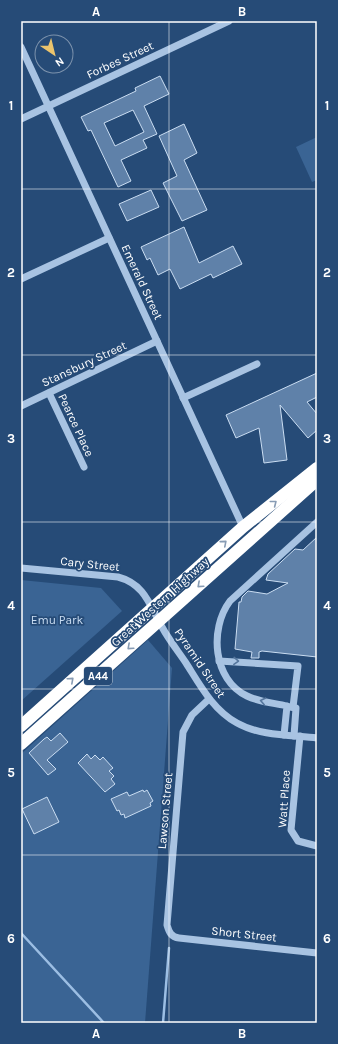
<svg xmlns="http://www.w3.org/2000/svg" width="338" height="1044" font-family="Karla,sans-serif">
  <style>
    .green { fill: #3a6494 }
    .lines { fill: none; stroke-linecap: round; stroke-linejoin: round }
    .stream { stroke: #9cbee3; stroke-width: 2.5 }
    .building { fill: #5f81a9; stroke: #caddf2; fill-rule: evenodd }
    .minor { stroke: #a8c3e2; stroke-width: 7 }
    .highway { stroke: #fff; stroke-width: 12 }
    .oneway { stroke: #889cb4 }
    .oneway2 { stroke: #54759c }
    .grid { fill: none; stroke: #fff; stroke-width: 1; stroke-opacity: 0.55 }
    .labels { text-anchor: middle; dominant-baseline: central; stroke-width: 3.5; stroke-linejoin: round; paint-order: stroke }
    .shield { fill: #264b77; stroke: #bec9d6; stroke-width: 1 }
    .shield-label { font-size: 11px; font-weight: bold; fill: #fff }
    .street-label { font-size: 12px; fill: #fff; stroke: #264b77 }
    .park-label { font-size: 12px; fill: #caddf2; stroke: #264b77 }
    .neatline { fill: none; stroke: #fff; stroke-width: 1.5 }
    .grid-label { font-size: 13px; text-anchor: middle; font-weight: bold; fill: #fff }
  </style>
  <rect width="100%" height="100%" fill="#264b77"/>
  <!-- green -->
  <g class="green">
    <polygon points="317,137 317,180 312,182 296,147"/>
    <polygon points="21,580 101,588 122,611 21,701"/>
    <polygon points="148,640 172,668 145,1023 21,1023 21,754"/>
  </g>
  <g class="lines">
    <!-- stream -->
    <g class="stream">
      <polyline points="21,933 104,1023"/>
      <polyline points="163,1023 169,948"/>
    </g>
  </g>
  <!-- building -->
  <g class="building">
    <path d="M160 76 169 94 144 106 157 134 143 140 147 148 121 160 131 181 118 187 91 130 88 131 81 117 136 91 135 88ZM133 110 144 132 115 146 104 123Z"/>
    <polygon points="184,124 197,153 184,160 207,210 182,221 163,183 177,176 159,136"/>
    <polygon points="151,190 159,207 127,221 119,204"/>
    <polygon points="184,227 199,263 233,246 242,264 213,278 211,274 180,289 170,269 158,275 150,258 147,260 141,247"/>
    <polygon points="317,373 317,397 307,402 317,414 317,430 308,438 280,405 287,460 264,463 259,428 236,438 226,415"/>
    <polygon points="317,537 317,657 262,651 259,652 259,658 251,658 252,652 235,649 239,602 241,602 242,597 248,591 267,594 288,583 266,580 268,574 295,549 303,550"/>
    <polygon points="60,733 68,742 47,760 56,769 48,775 29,753 44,739 47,737 51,741"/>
    <polygon points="87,754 91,759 95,755 100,760 103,757 113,768 109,771 114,776 111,779 115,784 105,792 78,763"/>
    <polygon points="143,790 144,792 147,790 153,801 150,803 151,806 125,818 124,814 121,815 119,810 117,811 111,799 127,792 129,796"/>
    <polygon points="47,797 59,822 34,834 22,809"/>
  </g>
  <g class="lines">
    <!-- minor -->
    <g class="minor">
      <polyline points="21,47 243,527"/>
      <polyline points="21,119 229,21"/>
      <polyline points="21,279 109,238"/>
      <polyline points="49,393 84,467"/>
      <polyline points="183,398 257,364"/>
      <polyline points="21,406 157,341"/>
      <path d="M21 568 118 577C145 584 150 606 162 627 169 640 178 651 186 663 200 685 213 710 237 723 260 736 291 735 317 738"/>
      <polyline points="219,661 298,666 293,707"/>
      <path d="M209 699 192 715 183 732 167 925C169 932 171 937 179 938L317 953"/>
      <polyline points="290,707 296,708 294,736"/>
      <path d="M284 735 287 706C274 703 259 702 247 696 213 680 209 629 230 601L317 522"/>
      <polyline points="300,736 291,830 298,841 317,846"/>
    </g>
    <!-- highway -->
    <g class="highway">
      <polyline points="21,726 243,527 317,468"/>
      <polyline points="21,744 317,480"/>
    </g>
  </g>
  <!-- one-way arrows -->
  <defs><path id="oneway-chevron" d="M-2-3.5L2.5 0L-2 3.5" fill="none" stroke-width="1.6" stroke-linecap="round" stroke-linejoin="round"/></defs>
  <g class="oneway">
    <use href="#oneway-chevron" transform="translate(274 503) rotate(-38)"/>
    <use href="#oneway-chevron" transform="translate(224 543) rotate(-41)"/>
    <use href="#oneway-chevron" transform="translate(200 585) rotate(138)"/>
    <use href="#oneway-chevron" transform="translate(130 647) rotate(138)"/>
    <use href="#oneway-chevron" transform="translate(71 680) rotate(-42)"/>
  </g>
  <g class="oneway2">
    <use href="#oneway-chevron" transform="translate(236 661) rotate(2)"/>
    <use href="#oneway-chevron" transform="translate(263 701) rotate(-168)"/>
  </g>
  <!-- grid -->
  <path class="grid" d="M169 21V1023M21 189H317M21 355H317M21 522H317M21 689H317M21 855H317"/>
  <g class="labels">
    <!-- shield labels -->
    <rect class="shield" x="84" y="667" width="28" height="18" rx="3"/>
    <g class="shield-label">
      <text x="98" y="676">A44</text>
    </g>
    <!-- street labels -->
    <g class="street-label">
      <text transform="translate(120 60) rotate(-25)">Forbes Street</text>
      <text transform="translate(142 282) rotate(65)">Emerald Street</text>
      <text transform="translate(84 364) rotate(-25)">Stansbury Street</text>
      <text transform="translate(76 425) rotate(65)">Pearce Place</text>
      <text transform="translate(90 564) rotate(6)">Cary Street</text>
      <text transform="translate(160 602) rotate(-42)">Great Western Highway</text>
      <text transform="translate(200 663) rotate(56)">Pyramid Street</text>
      <text transform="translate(284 799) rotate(-86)">Watt Place</text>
      <text transform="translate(165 811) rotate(-85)">Lawson Street</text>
      <text transform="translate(244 934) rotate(6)">Short Street</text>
    </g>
    <!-- park labels -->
    <g class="park-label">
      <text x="57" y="620">Emu Park</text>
    </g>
  </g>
  <!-- border -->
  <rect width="338" height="1044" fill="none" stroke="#264b77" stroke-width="44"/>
  <!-- north arrow -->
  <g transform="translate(54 54) rotate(145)"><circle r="19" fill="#264b77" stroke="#7d93ad"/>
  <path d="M0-3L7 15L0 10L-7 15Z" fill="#ebc46d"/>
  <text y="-6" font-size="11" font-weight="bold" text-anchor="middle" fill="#ffffff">N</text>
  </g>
  <rect x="22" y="22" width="294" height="1000" class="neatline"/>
  <g class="grid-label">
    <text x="96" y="16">A</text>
    <text x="242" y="16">B</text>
    <text x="11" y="110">1</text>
    <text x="327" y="110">1</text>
    <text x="11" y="277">2</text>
    <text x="327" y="277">2</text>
    <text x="11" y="443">3</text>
    <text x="327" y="443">3</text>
    <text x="11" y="610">4</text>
    <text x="327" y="610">4</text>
    <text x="11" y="777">5</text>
    <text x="327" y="777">5</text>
    <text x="11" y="943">6</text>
    <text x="327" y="943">6</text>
    <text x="96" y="1038">A</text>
    <text x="242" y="1038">B</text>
  </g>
</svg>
